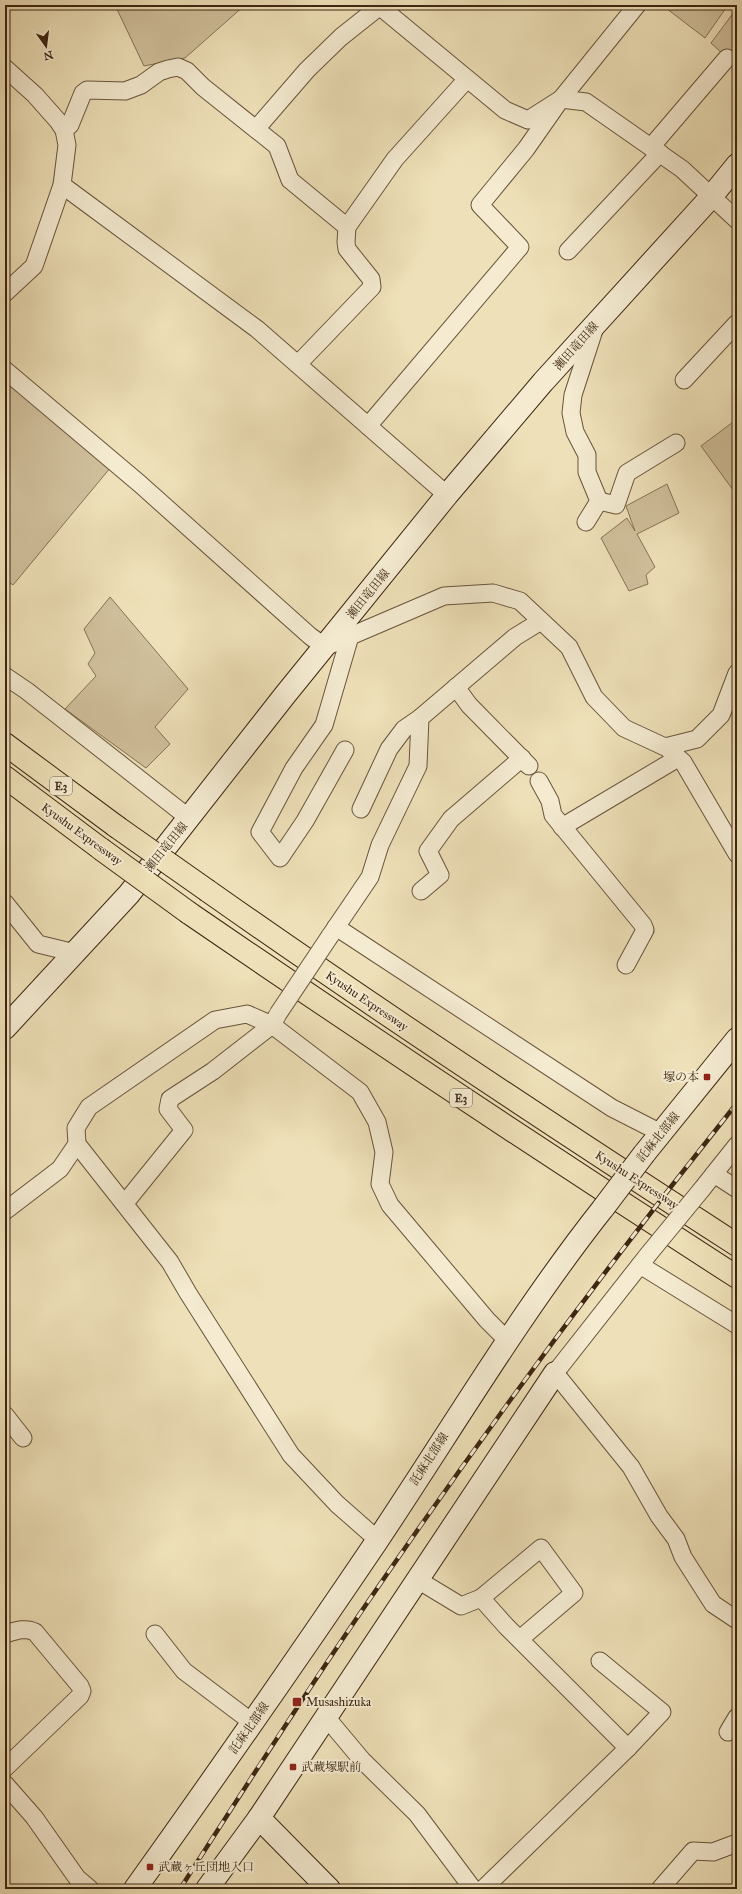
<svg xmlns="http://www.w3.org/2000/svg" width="742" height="1894" font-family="'IM FELL Great Primer','Noto Serif JP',serif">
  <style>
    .green { fill: #d0c09c; stroke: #867256 }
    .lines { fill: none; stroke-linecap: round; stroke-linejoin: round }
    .street-casing { stroke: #68543b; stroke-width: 19 }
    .secondary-casing { stroke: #3c2511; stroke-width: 24 }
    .highway-casing { stroke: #3c2511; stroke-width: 24 }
    .street { stroke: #f4ebd1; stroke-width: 17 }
    .secondary { stroke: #f4ebd1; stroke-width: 22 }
    .highway { stroke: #eee0b8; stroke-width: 22 }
    .rail-casing { stroke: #3c2511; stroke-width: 4.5 }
    .rail { stroke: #f4ebd1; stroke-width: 3; stroke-dasharray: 9; stroke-linecap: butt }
    .street-bridge-casing { stroke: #68543b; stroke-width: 19; stroke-linecap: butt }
    .secondary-bridge-casing { stroke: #3c2511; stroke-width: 24; stroke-linecap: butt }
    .highway-bridge-casing { stroke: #3c2511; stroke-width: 24; stroke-linecap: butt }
    .street-bridge { stroke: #f4ebd1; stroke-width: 17 }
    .secondary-bridge { stroke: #f4ebd1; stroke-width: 22 }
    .highway-bridge { stroke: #eee0b8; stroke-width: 22 }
    .poi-dot { fill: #8f2418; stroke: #f4ebd1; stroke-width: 1.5 }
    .labels { text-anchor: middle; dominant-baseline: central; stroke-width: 4; stroke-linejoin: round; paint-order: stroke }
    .shield { fill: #f4ebd1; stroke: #73604b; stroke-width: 1 }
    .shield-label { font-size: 11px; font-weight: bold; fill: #3c2511 }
    .street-label { font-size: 12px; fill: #3c2511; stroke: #f4ebd1 }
    .poi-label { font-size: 12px; fill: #3c2511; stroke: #f4ebd1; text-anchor: start }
  </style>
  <rect width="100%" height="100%" fill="#eee0b8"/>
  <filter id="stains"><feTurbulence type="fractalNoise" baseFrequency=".005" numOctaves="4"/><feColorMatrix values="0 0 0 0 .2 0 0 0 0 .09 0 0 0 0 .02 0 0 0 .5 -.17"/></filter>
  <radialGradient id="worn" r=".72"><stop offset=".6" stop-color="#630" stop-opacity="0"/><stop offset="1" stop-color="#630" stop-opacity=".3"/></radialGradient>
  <!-- green -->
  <g class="green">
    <polygon points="115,5 245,5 185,58 144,66"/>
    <polygon points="662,5 728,5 705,38"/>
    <polygon points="737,8 737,67 711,43"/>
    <polygon points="5,378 111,467 13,585 5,579"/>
    <polygon points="737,419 737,487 733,490 701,446"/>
    <polygon points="667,484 679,513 637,534 655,567 646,575 648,584 629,591 601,538 627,518 635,531 626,506"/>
    <polygon points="110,597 188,689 155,727 170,744 146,768 65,709 96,676 88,664 95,653 84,629"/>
  </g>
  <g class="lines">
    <defs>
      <g id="street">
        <polyline points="378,5 505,110 528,120 561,99 586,102 682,169 737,220"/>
        <polyline points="5,68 35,95 58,121 64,130 67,145 62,185 34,266 5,293"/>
        <polyline points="256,129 307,70 341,37 380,6"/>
        <polyline points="64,130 70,125 83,93 87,90 125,91 141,85 159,72 168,69 178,67 187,71 203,87 277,146 290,180 347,227"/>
        <polyline points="651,147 727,58"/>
        <polyline points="62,185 257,329 447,495"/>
        <polyline points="568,251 660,153"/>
        <polyline points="298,364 372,287 371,279 347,249 346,242 347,227 395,159 467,79"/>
        <polyline points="5,370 140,484 310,636 325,647 444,596 493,593 520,601 569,647 594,697 624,728 665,747 697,739 721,715 737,673"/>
        <polyline points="684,380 737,323"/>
        <polyline points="368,426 520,247 480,205 526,149 561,99 637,5"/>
        <polyline points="599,501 616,505 627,473 676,443"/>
        <polyline points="586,522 599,501 587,472 587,455 575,432 571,413 573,395 595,327"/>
        <polyline points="5,676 27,691 189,818"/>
        <polyline points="456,687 469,705 529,766"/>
        <polyline points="345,750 305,821 280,858 260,832 294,768 324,725 350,636"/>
        <polyline points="670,751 683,762 737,854"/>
        <polyline points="539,781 550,801 553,815 643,925 645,930 626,965"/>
        <polyline points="361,809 389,749 404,729 420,718"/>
        <polyline points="562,827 678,758"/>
        <polyline points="421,891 440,875 428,851 451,819 522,758"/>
        <polyline points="5,903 38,944 75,953"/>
        <polyline points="336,927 612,1108 661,1133"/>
        <polyline points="330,936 370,877 380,845 418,766 420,718 515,637 541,621"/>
        <polyline points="77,1144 170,1262 188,1293 291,1455 337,1504 378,1540"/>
        <polyline points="714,1174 737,1189"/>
        <polyline points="702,1189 737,1145"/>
        <polyline points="125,1203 184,1130 168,1109 170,1099 213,1071 272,1025 277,1016"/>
        <polyline points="5,1211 60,1169 77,1144 76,1128 89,1107 215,1020 247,1014 272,1025 360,1092 377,1122 384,1152 380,1184 390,1205 487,1320 507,1340"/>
        <polyline points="647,1256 555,1373 631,1467 659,1516 676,1539 683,1557 713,1604 737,1620"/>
        <polyline points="640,1265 737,1325"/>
        <polyline points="5,1415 23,1438"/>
        <polyline points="418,1580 461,1606 481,1598 541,1548 574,1593 520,1639"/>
        <polyline points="481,1598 506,1626 628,1748"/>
        <path d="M5 1634C15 1631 25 1627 35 1632L80 1686 82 1691 80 1696 5 1768"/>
        <polyline points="155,1634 184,1671 253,1723"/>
        <polyline points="326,1717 362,1760 417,1814 473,1889"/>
        <polyline points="728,1732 737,1717"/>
        <polyline points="5,1784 34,1817 77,1878 90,1889"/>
        <polyline points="483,1889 628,1748 662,1712 600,1661"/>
        <polyline points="660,1889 693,1851 713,1852 737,1843"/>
      </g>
      <g id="secondary">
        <polyline points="5,1028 129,894 285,695 447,495 543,382 711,197 737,165"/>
        <polyline points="644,1154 737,1039"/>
        <polyline points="259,1818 329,1889"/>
        <path d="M135 1889C217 1774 298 1658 377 1541 452 1429 520 1313 604 1207"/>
        <polyline points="207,1889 259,1818 555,1373"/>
      </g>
      <g id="highway">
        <polyline points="5,744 117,827"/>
        <polyline points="5,777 101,849"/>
        <path d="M208 891C381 1013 559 1130 737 1245"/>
        <path d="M189 913C370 1037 552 1158 737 1277"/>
      </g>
    </defs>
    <!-- street casing -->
    <use href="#street" class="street-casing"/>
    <!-- secondary casing -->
    <use href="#secondary" class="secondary-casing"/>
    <!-- highway casing -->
    <use href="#highway" class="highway-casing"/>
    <!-- street -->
    <use href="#street" class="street"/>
    <!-- secondary -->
    <use href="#secondary" class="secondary"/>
    <!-- highway -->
    <use href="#highway" class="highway"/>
    <defs>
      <path id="rail" d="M180 1889C240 1795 300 1701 363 1609 481 1436 606 1267 737 1103"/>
    </defs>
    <!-- rail casing -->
    <use href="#rail" class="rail-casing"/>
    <!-- rail -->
    <use href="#rail" class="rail"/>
    <defs>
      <g id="street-bridge">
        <polyline points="278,1014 330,936"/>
        <polyline points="647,1256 702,1189"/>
      </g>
      <polyline id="secondary-bridge" points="604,1207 644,1154"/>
      <g id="highway-bridge">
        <polyline points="117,827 208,891"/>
        <polyline points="101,849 189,913"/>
      </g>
    </defs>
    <!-- street-bridge casing -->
    <use href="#street-bridge" class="street-bridge-casing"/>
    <!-- secondary-bridge casing -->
    <use href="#secondary-bridge" class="secondary-bridge-casing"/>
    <!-- highway-bridge casing -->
    <use href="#highway-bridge" class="highway-bridge-casing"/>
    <!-- street-bridge -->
    <use href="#street-bridge" class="street-bridge"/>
    <!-- secondary-bridge -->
    <use href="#secondary-bridge" class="secondary-bridge"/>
    <!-- highway-bridge -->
    <use href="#highway-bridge" class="highway-bridge"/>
  </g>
  <!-- markers -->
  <g class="poi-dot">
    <rect x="703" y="1073" width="8" height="8" rx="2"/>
    <rect x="292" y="1697" width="10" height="10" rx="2"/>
    <rect x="289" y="1763" width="8" height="8" rx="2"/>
    <rect x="146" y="1863" width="8" height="8" rx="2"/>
  </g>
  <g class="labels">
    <!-- shield labels -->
    <g class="shield">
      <rect x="50" y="777" width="22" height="18" rx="3"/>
      <rect x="450" y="1089" width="22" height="18" rx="3"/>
    </g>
    <g class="shield-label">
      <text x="61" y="786">E3</text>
      <text x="461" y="1098">E3</text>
    </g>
    <!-- street labels -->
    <g class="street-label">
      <text transform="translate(576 346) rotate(-48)">瀬田竜田線</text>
      <text transform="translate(368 594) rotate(-51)">瀬田竜田線</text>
      <text transform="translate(82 834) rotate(36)">Kyushu Expressway</text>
      <text transform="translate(166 847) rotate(-51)">瀬田竜田線</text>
      <text transform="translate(367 1001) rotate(34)">Kyushu Expressway</text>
      <text transform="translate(658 1137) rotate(-51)">託麻北部線</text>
      <text transform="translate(637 1180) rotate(33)">Kyushu Expressway</text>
      <text transform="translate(429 1459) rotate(-57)">託麻北部線</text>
      <text transform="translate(249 1728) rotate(-55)">託麻北部線</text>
    </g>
    <!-- poi labels -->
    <g class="poi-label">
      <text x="699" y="1077" text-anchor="end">塚の本</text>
      <text x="306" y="1702">Musashizuka</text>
      <text x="301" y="1767">武蔵塚駅前</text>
      <text x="158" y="1867">武蔵ヶ丘団地入口</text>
    </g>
  </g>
  <!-- margin -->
  <rect width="742" height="1894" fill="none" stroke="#eee0b8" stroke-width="20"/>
  <rect x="6" y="6" width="730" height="1882" fill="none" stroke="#3c2511" stroke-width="2"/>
  <rect x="10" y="10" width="722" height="1874" fill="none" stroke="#3c2511"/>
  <!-- north arrow -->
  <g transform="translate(46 46) rotate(166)" stroke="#f4ebd1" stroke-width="3" paint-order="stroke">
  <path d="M0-3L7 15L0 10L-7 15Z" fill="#3c2511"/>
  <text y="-6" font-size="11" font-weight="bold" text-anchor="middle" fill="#3c2511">N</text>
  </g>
  <rect width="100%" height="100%" filter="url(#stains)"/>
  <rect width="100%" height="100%" fill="url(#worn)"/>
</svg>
